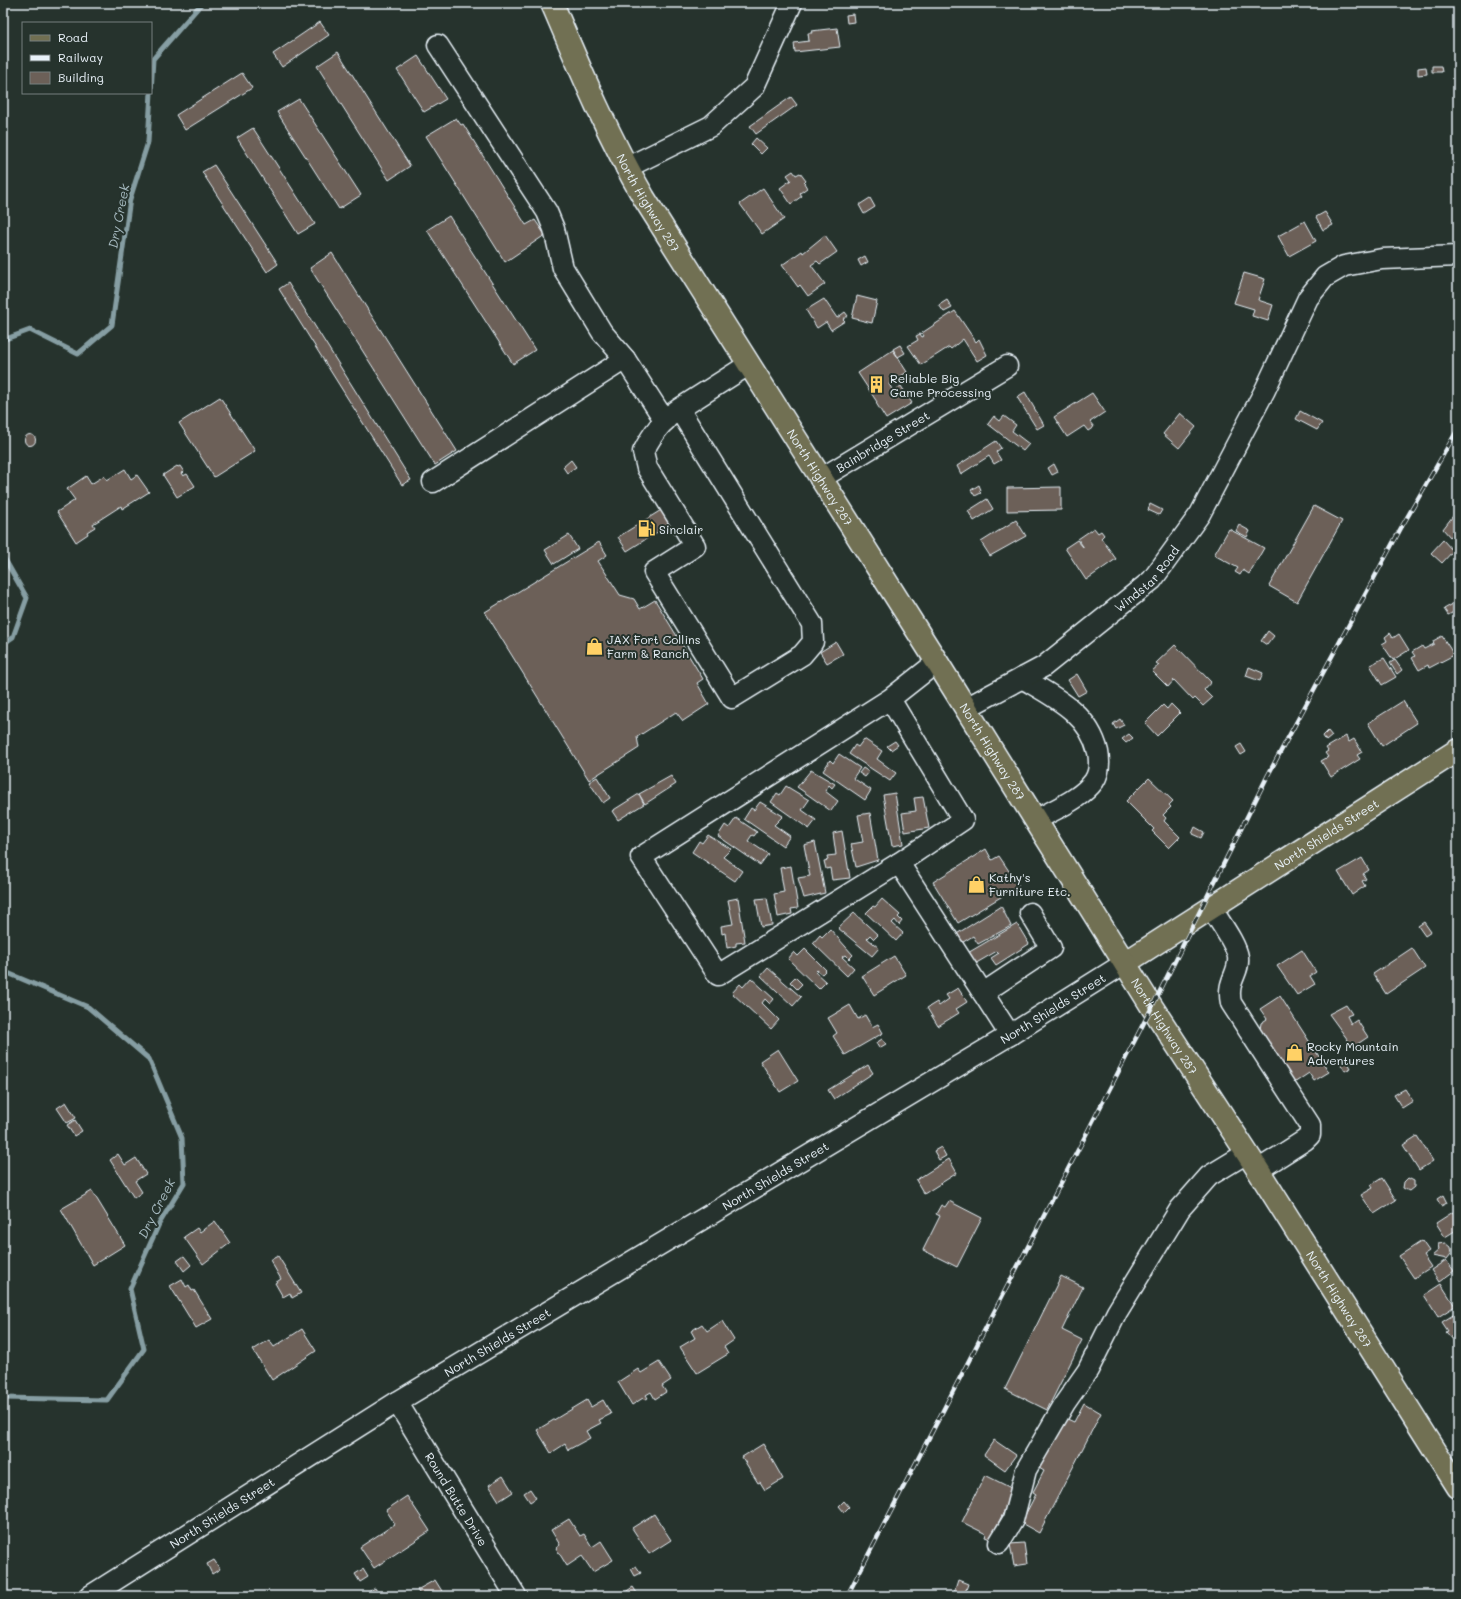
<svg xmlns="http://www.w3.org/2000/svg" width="1461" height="1599" font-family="Mali,sans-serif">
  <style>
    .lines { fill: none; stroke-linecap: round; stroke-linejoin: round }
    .stream { stroke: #869ea3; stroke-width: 5 }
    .building { fill: #6c6058; stroke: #e8f1f8 }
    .minor-casing { stroke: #e8f1f8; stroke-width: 23 }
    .major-casing { stroke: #e8f1f8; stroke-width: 25 }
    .highway-casing { stroke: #e8f1f8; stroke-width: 25 }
    .minor { stroke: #26332d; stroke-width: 20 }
    .major { stroke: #716f52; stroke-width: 22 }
    .highway { stroke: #716f52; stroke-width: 22 }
    .rail-casing { stroke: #e8f1f8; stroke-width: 4.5 }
    .rail { stroke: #26332d; stroke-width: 3; stroke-dasharray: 9; stroke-linecap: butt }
    .labels { text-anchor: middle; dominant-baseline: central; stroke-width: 4; stroke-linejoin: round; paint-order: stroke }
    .street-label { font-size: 12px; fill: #e8f1f8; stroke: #26332d }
    .poi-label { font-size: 12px; fill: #e8f1f8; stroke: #26332d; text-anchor: start }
    .water-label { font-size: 13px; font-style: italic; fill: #a6bac0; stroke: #26332d }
  </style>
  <rect width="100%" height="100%" fill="#26332d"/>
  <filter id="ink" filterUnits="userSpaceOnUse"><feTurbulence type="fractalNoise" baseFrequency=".025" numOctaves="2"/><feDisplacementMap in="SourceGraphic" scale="8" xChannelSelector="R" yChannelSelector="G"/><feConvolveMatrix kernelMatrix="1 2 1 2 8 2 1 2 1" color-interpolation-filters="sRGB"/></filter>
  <g filter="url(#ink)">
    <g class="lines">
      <!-- stream -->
      <g class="stream">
        <polyline points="3,340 30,330 78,354 112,325 130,199 148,142 153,59 202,3"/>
        <polyline points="3,556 27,598 13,637 3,644"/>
        <polyline points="3,971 88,1007 149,1059 182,1138 184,1183 159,1224 130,1289 144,1349 107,1400 3,1398"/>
      </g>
    </g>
    <!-- building -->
    <g class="building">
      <polygon points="853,14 854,22 847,23 846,15"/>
      <polygon points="320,22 329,35 282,67 273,54"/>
      <polygon points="837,28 840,47 795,52 794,43 809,41 808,33 812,33 811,31"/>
      <polygon points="338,52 410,166 389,180 317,66"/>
      <polygon points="418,56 446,99 424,112 397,70"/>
      <polygon points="1432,66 1441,66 1442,72 1432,72"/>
      <polygon points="1426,67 1427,74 1418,75 1418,68"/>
      <polygon points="242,73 252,88 185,130 176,115"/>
      <polygon points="791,97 797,105 756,134 750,126"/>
      <polygon points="299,99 361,195 339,209 277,112"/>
      <polygon points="456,118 461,125 463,124 526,225 535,220 545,235 505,262 426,136"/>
      <polygon points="253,128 315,224 298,234 237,138"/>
      <polygon points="756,138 767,148 761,154 751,144"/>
      <polygon points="214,165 278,264 267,272 202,172"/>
      <polygon points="793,171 796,175 800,173 806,181 804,183 807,188 800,193 802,196 791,204 780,188 791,180 787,175"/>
      <polygon points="763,188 784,219 762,234 740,204"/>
      <polygon points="870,198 875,207 864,214 859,205"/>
      <polygon points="1325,212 1333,225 1323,230 1316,217"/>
      <polygon points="449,216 535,350 513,364 427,230"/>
      <polygon points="1305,221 1316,241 1289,256 1278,236"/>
      <polygon points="825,235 837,252 820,264 817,261 811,265 825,284 808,296 800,285 798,287 782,265 802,251 803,253"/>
      <polygon points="332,253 457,451 435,465 310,268"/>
      <polygon points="865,256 868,262 861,266 858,260"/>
      <polygon points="1244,273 1265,279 1258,300 1273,305 1268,321 1252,316 1254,309 1234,303"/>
      <polygon points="288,283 411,480 402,485 279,289"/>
      <polygon points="857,296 877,301 872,323 852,318"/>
      <polygon points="824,299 837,318 845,312 848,316 843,319 845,321 831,330 826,322 817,328 806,310"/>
      <polygon points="947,300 952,308 944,312 939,305"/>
      <polygon points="955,311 976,342 979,339 987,355 977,361 963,339 951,349 949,347 921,365 908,346 918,340 916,336 920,334 922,337 924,336 922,333"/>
      <polygon points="900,345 905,353 898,357 893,349"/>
      <polygon points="893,350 907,372 889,384 893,391 901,386 912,403 886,419 876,403 877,402 858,373"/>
      <polygon points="1025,392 1044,425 1037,429 1017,397"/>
      <polygon points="1092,393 1105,412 1090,422 1094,427 1088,431 1084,426 1067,437 1054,417"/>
      <polygon points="220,397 255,451 214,477 179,423"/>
      <polygon points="1300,411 1322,423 1317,430 1296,419"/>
      <polygon points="1180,413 1196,427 1179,448 1163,434"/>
      <polygon points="994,416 1000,421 1004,416 1016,425 1012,431 1029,444 1023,451 988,424"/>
      <circle cx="30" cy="440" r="5.5"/>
      <polygon points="996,441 1001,448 996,452 1001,460 994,464 989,456 961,474 957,466"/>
      <polygon points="571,460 576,467 567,473 563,467"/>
      <polygon points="1054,464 1058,472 1052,475 1048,468"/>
      <polygon points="177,466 178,467 180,466 184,472 181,473 183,476 187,474 195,486 177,497 163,475"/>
      <polygon points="125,469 131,479 137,475 149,492 122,509 121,506 93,524 95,527 87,532 88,534 76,542 57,512 75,500 67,489 86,476 91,484 104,476 107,480"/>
      <polygon points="979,485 981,490 979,491 981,493 975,496 971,490"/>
      <polygon points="1061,487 1061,510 1007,511 1007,488"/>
      <polygon points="987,499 993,509 974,521 968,511"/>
      <polygon points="1150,504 1162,510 1159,515 1148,510"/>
      <polygon points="1314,506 1342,521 1297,602 1269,586"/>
      <polygon points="666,507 675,521 627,551 618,537"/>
      <polygon points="1456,512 1458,516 1458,530 1450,537 1443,529"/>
      <polygon points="1016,520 1026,536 990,556 981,542"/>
      <polygon points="1239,525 1250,531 1247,537 1236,531"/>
      <polygon points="1094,528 1098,533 1101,531 1104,535 1101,538 1116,559 1086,580 1065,548 1077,540 1084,548 1078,539"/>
      <polygon points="1229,529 1264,548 1249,574 1243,570 1240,575 1235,572 1238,568 1214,555"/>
      <polygon points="569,535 578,549 554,564 545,550"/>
      <polygon points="1443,540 1453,551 1442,563 1431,553"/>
      <polygon points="599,542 607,555 598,561 620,595 634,599 640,609 655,600 703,679 697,683 709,704 683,721 676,712 637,737 639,748 589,780 485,612"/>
      <polygon points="1458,601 1458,610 1448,615 1444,609"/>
      <polygon points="1268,631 1274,636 1267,645 1261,641"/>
      <polygon points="1390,633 1393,638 1399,634 1409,650 1393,660 1382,644 1387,641 1385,637"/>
      <polygon points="1442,636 1454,655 1429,668 1428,665 1419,670 1412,658 1415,656 1412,652 1422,646 1424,649 1434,644 1433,641"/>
      <polygon points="836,642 843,654 827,663 820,652"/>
      <polygon points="1175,645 1211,682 1204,690 1212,698 1203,706 1195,698 1193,700 1174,680 1168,687 1152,671 1159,665 1156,663"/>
      <polygon points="1384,658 1396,677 1382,685 1370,665"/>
      <polygon points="1395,660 1402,670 1397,674 1390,663"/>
      <polygon points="1249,667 1263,673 1260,681 1246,676"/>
      <polygon points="1077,674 1087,691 1078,696 1068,680"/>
      <polygon points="1403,701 1417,723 1382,746 1368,723"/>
      <polygon points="1171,704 1180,713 1157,736 1145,723 1163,705 1167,709"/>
      <polygon points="1120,719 1124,725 1116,729 1113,724"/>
      <polygon points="1328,731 1332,736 1326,741 1323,736"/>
      <polygon points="1129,734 1133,738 1126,743 1122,739"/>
      <polygon points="1346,736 1349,742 1354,739 1362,752 1357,755 1360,759 1331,777 1321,761 1328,757 1325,753 1328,751 1326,748"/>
      <polygon points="864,739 882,751 877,759 896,773 890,781 849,754 855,745 858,747"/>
      <polygon points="895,741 898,745 891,750 887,746"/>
      <polygon points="1241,744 1246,752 1241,755 1236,747"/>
      <polygon points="839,754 860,768 853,778 871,790 865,800 823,771 830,760 833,763"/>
      <polygon points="863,768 869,772 865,777 859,773"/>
      <polygon points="811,770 835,784 832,788 829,785 825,791 838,801 831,811 797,787"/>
      <polygon points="671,776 676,784 645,804 639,794"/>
      <polygon points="597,777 610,798 603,803 589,782"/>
      <polygon points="1149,778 1173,801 1169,805 1171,807 1163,815 1166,818 1164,821 1180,837 1169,848 1152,831 1154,829 1126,801"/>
      <polygon points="786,786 809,800 802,810 816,820 809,829 771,802 777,793 780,795"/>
      <polygon points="895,793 903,844 892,846 883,795"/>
      <polygon points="639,794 644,804 618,820 612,811"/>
      <polygon points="923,797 929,828 905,832 902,813 916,811 914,798"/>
      <polygon points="760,802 783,816 774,825 790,836 783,846 744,819 751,808 754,810"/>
      <polygon points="870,813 878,860 856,867 851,844 863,842 858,815"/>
      <polygon points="736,818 757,832 754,836 752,835 748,841 768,854 760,865 718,836 725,825 729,828"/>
      <polygon points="1195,827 1204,832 1201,838 1192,834"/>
      <polygon points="842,831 850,878 832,880 830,868 826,869 824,861 828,860 827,856 836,855 833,833"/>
      <polygon points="708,835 731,849 723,857 742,871 735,881 692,852 699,841 702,843"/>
      <polygon points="815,842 825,893 804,898 798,878 810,876 804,845"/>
      <polygon points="986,849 992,860 999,856 1019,886 958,923 933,882"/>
      <polygon points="1362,858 1369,870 1363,874 1366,879 1362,881 1365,886 1352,895 1338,872"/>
      <polygon points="791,866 798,908 791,909 792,914 778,917 774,894 784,892 780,868"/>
      <polygon points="738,898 745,942 736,943 736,946 727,948 725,933 722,934 721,926 733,924 728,900"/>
      <polygon points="767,898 772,925 761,927 756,899"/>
      <polygon points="882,899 900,915 898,917 902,921 899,925 895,920 892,923 903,933 896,941 866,913 873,906 875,907"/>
      <polygon points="1001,906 1011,926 978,944 973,936 960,944 955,935"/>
      <polygon points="854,913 878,935 874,939 870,935 867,938 879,948 872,956 838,928"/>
      <polygon points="1424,922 1431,932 1425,936 1418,926"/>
      <polygon points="1017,924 1029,944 996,965 991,958 999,953 997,951 973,965 966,954"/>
      <polygon points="830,929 853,955 849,959 845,955 842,957 854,968 847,976 813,943 820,935 822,937"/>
      <polygon points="1412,948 1425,968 1386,994 1373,974"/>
      <polygon points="805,949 826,970 822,974 817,970 815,972 826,982 819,989 788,959 794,952 798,956"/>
      <polygon points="1302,950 1316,972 1310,976 1315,984 1297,995 1277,966"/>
      <polygon points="894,956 906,975 874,995 862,976"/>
      <polygon points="768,968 801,997 793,1006 761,976"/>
      <polygon points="795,977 802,984 797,989 790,982"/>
      <polygon points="751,978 774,999 770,1004 765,999 762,1003 779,1020 771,1029 732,993 740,984 743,987"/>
      <polygon points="958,988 967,1002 956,1009 959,1013 938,1026 927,1008 937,1002 939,1006 949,999 946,995"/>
      <polygon points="1280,996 1329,1072 1314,1081 1309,1073 1291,1085 1259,1035 1261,1023 1267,1019 1260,1009"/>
      <polygon points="850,1005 858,1019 865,1015 872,1027 878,1024 883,1033 845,1055 833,1036 837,1033 828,1018"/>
      <polygon points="1346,1005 1352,1014 1347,1016 1351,1024 1357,1020 1368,1037 1353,1047 1329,1014"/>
      <polygon points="882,1039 886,1044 879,1048 876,1043"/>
      <polygon points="778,1049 798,1081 780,1092 760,1061"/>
      <polygon points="1346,1059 1351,1068 1345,1071 1340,1063"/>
      <polygon points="868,1065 873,1073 834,1099 828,1090"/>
      <polygon points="1405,1089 1413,1101 1402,1108 1394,1095"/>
      <polygon points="66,1102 76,1118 67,1123 57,1108"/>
      <polygon points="75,1120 82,1131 74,1136 67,1125"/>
      <polygon points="1417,1136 1433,1161 1419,1170 1403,1145"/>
      <polygon points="941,1147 946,1156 939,1160 934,1151"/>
      <polygon points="118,1154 125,1165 136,1158 146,1174 135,1181 142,1192 134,1198 110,1160"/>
      <polygon points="949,1159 957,1173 924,1194 916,1180"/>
      <polygon points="1382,1178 1396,1200 1374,1214 1361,1195 1373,1188 1371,1185"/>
      <polygon points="1408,1178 1414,1181 1414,1187 1409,1191 1403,1188 1404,1182"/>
      <polygon points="92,1191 125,1245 93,1265 61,1209"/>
      <polygon points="1443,1195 1447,1203 1441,1206 1437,1199"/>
      <polygon points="949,1201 982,1218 957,1267 923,1250 940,1216 936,1214 941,1205 945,1207"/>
      <polygon points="1453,1212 1458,1220 1458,1229 1445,1237 1436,1223"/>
      <polygon points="215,1221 230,1243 203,1264 184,1237 197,1228 200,1232"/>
      <polygon points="1422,1241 1429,1251 1423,1255 1431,1267 1414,1278 1399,1256"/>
      <polygon points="1445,1243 1450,1247 1451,1254 1447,1259 1432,1256 1439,1250 1438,1244"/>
      <polygon points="184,1256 191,1265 184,1271 177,1261"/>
      <polygon points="278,1256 301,1293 292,1298 290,1293 283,1297 275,1283 281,1279 270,1260"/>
      <polygon points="1446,1260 1454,1271 1439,1282 1431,1270"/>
      <polygon points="1061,1276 1083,1287 1062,1330 1082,1340 1047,1410 1005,1389"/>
      <polygon points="182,1279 186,1287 189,1285 192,1291 194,1290 212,1319 196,1328 170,1286"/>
      <polygon points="1441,1284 1455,1306 1438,1317 1424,1295"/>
      <polygon points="1458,1312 1458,1341 1456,1343 1446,1332 1448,1331 1442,1322"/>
      <polygon points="722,1321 734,1340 724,1347 728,1354 697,1373 680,1347 695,1338 691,1331 702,1324 707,1331"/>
      <polygon points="302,1329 316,1351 272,1380 253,1350 269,1340 274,1347"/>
      <polygon points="659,1362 671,1380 662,1386 666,1392 655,1399 651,1392 646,1395 648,1398 644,1400 643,1398 632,1405 618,1382 638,1369 641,1373"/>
      <polygon points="587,1400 591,1407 603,1400 611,1414 599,1420 601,1423 586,1431 590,1438 568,1450 565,1444 551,1453 537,1430"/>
      <polygon points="1084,1403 1101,1413 1039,1533 1021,1523 1036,1494 1033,1492 1044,1471 1039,1468 1065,1418 1074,1422"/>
      <polygon points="994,1440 1016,1455 1005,1470 984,1455"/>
      <polygon points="763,1444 783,1479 765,1490 760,1482 758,1483 742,1457"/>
      <polygon points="985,1475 1015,1490 990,1539 985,1537 986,1534 962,1522"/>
      <polygon points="503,1476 513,1492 499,1501 489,1485"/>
      <polygon points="530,1489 536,1498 530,1502 524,1493"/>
      <polygon points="407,1496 430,1531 374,1568 360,1547 395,1524 386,1510"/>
      <polygon points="844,1501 849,1507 844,1512 839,1506"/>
      <polygon points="654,1514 671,1540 649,1554 632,1528"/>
      <polygon points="569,1519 580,1536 584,1534 592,1547 601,1541 613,1560 593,1572 582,1556 567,1566 556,1548 560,1545 551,1530"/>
      <polygon points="1024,1543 1027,1564 1014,1566 1010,1544"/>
      <polygon points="214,1560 220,1569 212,1574 207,1564"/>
      <polygon points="636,1566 641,1573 635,1576 631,1569"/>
      <polygon points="363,1569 368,1577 360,1582 355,1574"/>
      <polygon points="435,1580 445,1596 421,1596 417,1590"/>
      <polygon points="958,1580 968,1584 964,1596 953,1596"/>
      <polygon points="633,1587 639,1596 624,1596 622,1594"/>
      <polygon points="375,1588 379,1595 369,1596 367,1593"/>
    </g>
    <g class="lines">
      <defs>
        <g id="minor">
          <polyline points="438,45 547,212 554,229 563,268 602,332 625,359 665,421"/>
          <polyline points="626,168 711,126 754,87 792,3"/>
          <path d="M679 409 812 624 813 642 802 655 732 698 654 572 695 546 647 468 643 452C652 434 662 420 679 409L748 365"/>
          <path id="s1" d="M820 479 1007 366"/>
          <polyline points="433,482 625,359"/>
          <path d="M1022 678C1054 697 1089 713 1098 752 1100 763 1100 772 1094 781 1081 799 1055 809 1036 820"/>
          <polyline points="890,699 963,820 899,863 718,975 641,857 890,699 937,662"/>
          <path id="s2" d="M966 708 1043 667 1152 580 1200 514 1265 390 1308 298 1325 277 1344 266 1382 259 1458 256"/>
          <polyline points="899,863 1010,1035"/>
          <path d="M1211 907C1218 920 1236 943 1238 957 1240 974 1226 980 1231 1003L1310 1125V1135L1305 1140 1258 1170"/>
          <polyline points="983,993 1051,948 1030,913"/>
          <path id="s3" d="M397 1402 516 1596"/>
          <polyline points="999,1543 1013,1520 1026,1470 1065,1403 1088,1370 1117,1312 1180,1209 1209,1176 1247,1153"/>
          <path id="s4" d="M90 1596 397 1402 1010 1035 1125 963"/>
        </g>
        <g id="major">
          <path id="s5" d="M1125 963 1458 750"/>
        </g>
        <g id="highway">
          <path id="s6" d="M552 3C580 69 608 136 644 198L937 662 1152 1007 1258 1170 1458 1487"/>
        </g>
      </defs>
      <!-- minor casing -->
      <use href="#minor" class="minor-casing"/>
      <!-- major casing -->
      <use href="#major" class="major-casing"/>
      <!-- highway casing -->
      <use href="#highway" class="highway-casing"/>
      <!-- minor -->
      <use href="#minor" class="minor"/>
      <!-- major -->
      <use href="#major" class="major"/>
      <!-- highway -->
      <use href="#highway" class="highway"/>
      <defs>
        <polyline id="rail" points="847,1596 1152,1007 1268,775 1401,528 1458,429"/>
      </defs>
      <!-- rail casing -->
      <use href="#rail" class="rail-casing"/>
      <!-- rail -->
      <use href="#rail" class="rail"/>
    </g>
  </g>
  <!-- icons -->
  <defs>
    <symbol id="building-bare" viewBox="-9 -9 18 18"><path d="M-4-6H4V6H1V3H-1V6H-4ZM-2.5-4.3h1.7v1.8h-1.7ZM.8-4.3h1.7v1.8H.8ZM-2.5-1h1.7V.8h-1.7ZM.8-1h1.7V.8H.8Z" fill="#ffd166" stroke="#26332d" stroke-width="2.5" paint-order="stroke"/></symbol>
    <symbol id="fuel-bare" viewBox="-9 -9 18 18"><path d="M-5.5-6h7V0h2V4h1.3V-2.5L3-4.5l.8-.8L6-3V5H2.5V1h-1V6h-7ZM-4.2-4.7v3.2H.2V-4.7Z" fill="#ffd166" stroke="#26332d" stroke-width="2.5" paint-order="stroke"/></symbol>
    <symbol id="shop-bare" viewBox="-9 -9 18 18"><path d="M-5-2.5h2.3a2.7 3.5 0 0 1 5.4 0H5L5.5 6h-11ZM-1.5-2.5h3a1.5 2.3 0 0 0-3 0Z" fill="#ffd166" stroke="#26332d" stroke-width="2.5" paint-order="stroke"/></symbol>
  </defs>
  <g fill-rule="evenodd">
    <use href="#building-bare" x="864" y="372" width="25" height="25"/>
    <use href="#fuel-bare" x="634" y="516" width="25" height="25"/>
    <use href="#shop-bare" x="582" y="634" width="25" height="25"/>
    <use href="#shop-bare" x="964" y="872" width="25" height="25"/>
    <use href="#shop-bare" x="1282" y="1040" width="25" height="25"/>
  </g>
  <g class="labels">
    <!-- street labels -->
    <g class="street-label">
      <text stroke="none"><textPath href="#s6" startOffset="222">North Highway 287</textPath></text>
      <text stroke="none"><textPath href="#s1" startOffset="73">Bainbridge Street</textPath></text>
      <text stroke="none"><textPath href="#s6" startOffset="546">North Highway 287</textPath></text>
      <text stroke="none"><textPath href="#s2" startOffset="224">Windstar Road</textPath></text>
      <text stroke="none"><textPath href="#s6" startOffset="870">North Highway 287</textPath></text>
      <text stroke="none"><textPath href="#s5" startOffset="239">North Shields Street</textPath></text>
      <text stroke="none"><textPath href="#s4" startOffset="1128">North Shields Street</textPath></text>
      <text stroke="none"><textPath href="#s6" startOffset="1194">North Highway 287</textPath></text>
      <text stroke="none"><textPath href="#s4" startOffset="804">North Shields Street</textPath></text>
      <text stroke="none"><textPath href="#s6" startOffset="1518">North Highway 287</textPath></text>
      <text stroke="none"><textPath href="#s4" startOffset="480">North Shields Street</textPath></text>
      <text stroke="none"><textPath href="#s3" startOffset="114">Round Butte Drive</textPath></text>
      <text stroke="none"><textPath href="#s4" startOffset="156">North Shields Street</textPath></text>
    </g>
    <!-- poi labels -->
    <g class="poi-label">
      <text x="890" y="378">Reliable Big<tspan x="890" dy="14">Game Processing</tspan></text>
      <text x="659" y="529">Sinclair</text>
      <text x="607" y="639">JAX Fort Collins<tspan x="607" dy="14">Farm &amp; Ranch</tspan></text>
      <text x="989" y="877">Kathy's<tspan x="989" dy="14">Furniture Etc.</tspan></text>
      <text x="1307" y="1046">Rocky Mountain<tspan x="1307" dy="14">Adventures</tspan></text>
    </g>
    <!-- water labels -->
    <g class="water-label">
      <text transform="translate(118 216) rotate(-79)">Dry Creek</text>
      <text transform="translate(156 1208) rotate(-63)">Dry Creek</text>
    </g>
  </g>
  <!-- margin -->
  <rect width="1461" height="1599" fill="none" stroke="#26332d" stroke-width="16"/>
  <rect x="8" y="8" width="1445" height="1583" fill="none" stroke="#e8f1f8" stroke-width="1.5" filter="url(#ink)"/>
  <!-- legend -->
  <rect x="22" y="22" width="130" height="72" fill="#26332d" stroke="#747f7e"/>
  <rect x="30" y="35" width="20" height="6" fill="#716f52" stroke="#747f7e"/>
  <text x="58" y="42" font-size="12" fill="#e8f1f8">Road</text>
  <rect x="30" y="55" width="20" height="6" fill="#e8f1f8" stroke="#747f7e"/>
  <text x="58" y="62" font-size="12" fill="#e8f1f8">Railway</text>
  <rect x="30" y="72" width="20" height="12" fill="#6c6058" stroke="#747f7e"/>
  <text x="58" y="82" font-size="12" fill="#e8f1f8">Building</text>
</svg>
